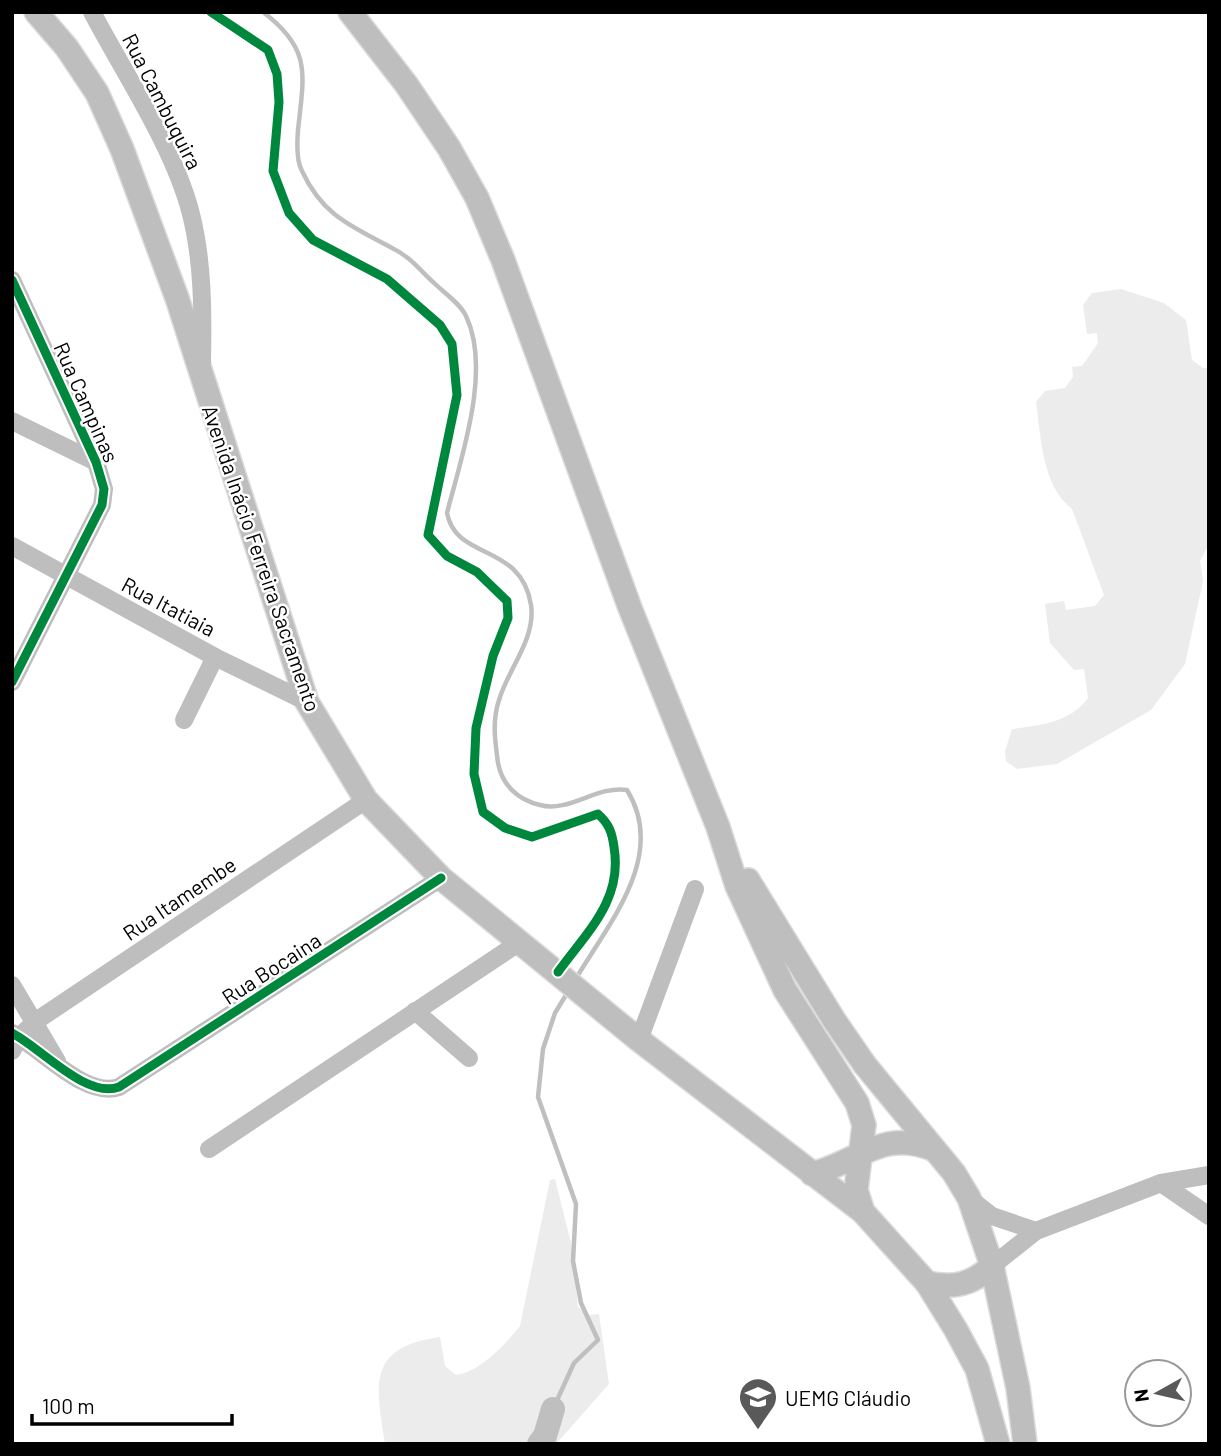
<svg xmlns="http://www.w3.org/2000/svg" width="1221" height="1456" font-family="Barlow,sans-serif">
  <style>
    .green { fill: #ececec }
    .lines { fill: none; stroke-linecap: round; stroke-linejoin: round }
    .stream { stroke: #bfbfbf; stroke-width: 4.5 }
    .river { stroke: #bfbfbf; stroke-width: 24 }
    .major-casing { stroke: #dbdbdb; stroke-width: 26 }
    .minor { stroke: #bebebe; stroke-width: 18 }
    .major { stroke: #bebebe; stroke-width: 23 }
    .cycleway-casing { stroke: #fff; stroke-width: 13 }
    .cycleway { stroke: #00873e; stroke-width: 9 }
    .labels { text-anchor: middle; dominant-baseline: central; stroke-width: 5; stroke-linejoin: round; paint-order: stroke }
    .street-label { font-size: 21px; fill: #000; stroke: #fff }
    .poi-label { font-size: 21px; fill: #000; stroke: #fff; text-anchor: start }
  </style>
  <rect width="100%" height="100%" fill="#fff"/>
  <!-- green -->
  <g class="green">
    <path d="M1121 289 1164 303 1186 320 1192 360 1203 368H1209V544L1200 561 1203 581 1185 664 1151 710 1057 764 1017 769 1006 761 1005 751 1012 729C1040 725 1070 723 1088 698L1084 669 1074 670 1050 643 1045 604 1064 601 1066 610 1095 606 1104 595 1072 509C1042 486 1041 437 1036 402L1045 391 1065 388 1073 377 1072 367 1082 366 1098 343 1097 333 1087 334 1083 305 1092 293Z"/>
    <path d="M555 1179 571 1243 578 1307 589 1315 599 1314 609 1384 556 1444H385C376 1385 366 1347 440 1337L445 1366 456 1375C480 1372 506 1344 520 1326L550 1180Z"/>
  </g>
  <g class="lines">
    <!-- stream -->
    <g class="stream">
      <path d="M263 12C312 49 304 74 298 130 297 142 296 160 302 171 323 216 351 226 392 248 409 256 419 269 433 282 443 292 460 303 466 316 492 370 461 458 447 513 456 561 521 542 531 605 536 639 508 669 499 700 492 721 495 741 498 763 502 785 518 800 540 805 569 813 597 785 627 790 668 856 608 924 575 980"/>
      <polyline points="553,1409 574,1363 598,1340 581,1303 573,1261 576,1204 538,1097 543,1049 555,1013 569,990"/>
    </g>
    <!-- river -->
    <polyline class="river" points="539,1444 545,1436 553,1409"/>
    <defs>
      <g id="major">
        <polyline points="36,12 67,48 97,93 122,149 177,298 307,702 366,800 441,878 639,1040 863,1212"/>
        <polyline points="350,12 406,84 449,148 477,198 503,260 630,608 718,827 737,886 785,990 857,1103 864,1125 856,1190 863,1212 927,1283 956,1330 977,1369 998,1444"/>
        <polyline points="748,880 834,1020 865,1065 954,1173 969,1198 992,1266 1018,1388 1025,1444"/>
        <path d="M812 1174C861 1161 881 1129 933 1149"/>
        <path d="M927 1283C954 1289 972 1284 992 1266"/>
      </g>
    </defs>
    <!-- major casing -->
    <use href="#major" class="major-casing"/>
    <!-- minor -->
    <g class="minor">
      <path d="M92 12C124 73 174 147 191 214 203 262 203 312 202 362"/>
      <polyline points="12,280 96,462 104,489 102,505 12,682"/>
      <polyline points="12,421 96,462"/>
      <polyline points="12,546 215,657 307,702"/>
      <polyline points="184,720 215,657"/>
      <polyline points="12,985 57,1061"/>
      <polyline points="415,1011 469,1058"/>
      <path d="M12 1033C41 1048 86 1099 119 1087L441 878"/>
      <polyline points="639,1040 695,889"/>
      <polyline points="12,1051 20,1036 36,1021 366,800"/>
      <polyline points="209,1149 520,942"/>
      <polyline points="1161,1183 1209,1216"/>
      <polyline points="969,1198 992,1216 1036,1231"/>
      <polyline points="992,1266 1036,1231 1161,1183 1209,1175"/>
    </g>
    <!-- major -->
    <use href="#major" class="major"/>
    <defs>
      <g id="cycleway">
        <path d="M211 12 268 50 277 74 279 102 273 171 289 213 313 240 387 279 440 325 452 344 457 395 428 535 447 556 477 572 507 601 508 618 493 656 476 728 474 774 483 812 505 828 532 837 598 814C609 824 612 832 614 847 623 900 587 932 558 972"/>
        <polyline points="12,280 96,462 104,489 102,505 12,682"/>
        <path d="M12 1033C41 1048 86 1099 119 1087L441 878"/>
      </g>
    </defs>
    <!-- cycleway casing -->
    <use href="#cycleway" class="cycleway-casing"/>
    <!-- cycleway -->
    <use href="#cycleway" class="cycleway"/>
  </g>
  <!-- icons -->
  <defs>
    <symbol id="university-pin" viewBox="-11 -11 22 30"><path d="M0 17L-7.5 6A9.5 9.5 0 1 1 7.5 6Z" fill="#595959" stroke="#fff"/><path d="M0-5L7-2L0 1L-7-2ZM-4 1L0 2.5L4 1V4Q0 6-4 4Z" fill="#fff"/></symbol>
  </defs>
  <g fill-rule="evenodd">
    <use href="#university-pin" x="736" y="1375" width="44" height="60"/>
  </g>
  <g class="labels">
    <!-- street labels -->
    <g class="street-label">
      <text transform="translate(163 101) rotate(63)">Rua Cambuquira</text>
      <text transform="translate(87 402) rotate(66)">Rua Campinas</text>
      <text transform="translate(262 558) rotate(71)">Avenida Inácio Ferreira Sacramento</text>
      <text transform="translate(169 606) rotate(28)">Rua Itatiaia</text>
      <text transform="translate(179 898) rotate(-34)">Rua Itamembe</text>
      <text transform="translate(271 968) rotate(-33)">Rua Bocaina</text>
    </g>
    <!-- poi labels -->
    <g class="poi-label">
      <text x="785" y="1397">UEMG Cláudio</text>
    </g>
  </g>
  <!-- border -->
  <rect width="1221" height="1456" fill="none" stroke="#000000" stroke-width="28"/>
  <!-- north arrow -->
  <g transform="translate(1158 1393) rotate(262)"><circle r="33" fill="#ffffff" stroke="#999999" stroke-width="2"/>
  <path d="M0-5L12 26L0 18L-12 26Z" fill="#595959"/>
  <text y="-10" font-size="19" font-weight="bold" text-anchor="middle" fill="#000000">N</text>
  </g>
  <!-- scale -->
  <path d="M32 1414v10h200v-10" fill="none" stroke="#000000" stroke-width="3.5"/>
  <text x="42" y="1414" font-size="21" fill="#000000" stroke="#ffffff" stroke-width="5" paint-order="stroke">100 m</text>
</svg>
